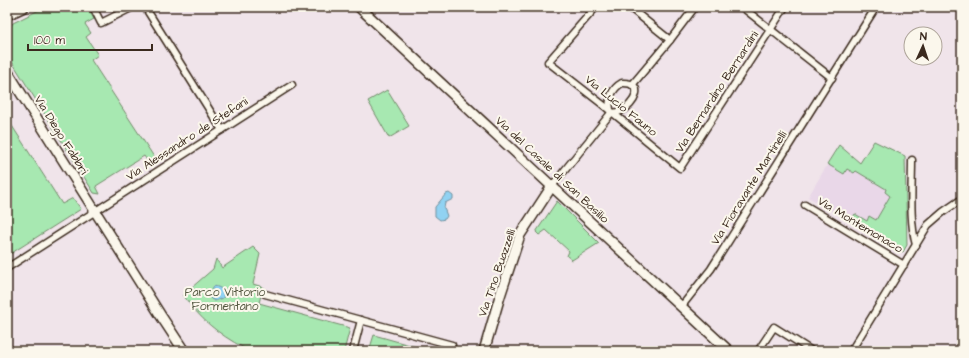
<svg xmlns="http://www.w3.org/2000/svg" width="969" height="358" font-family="'Architects Daughter',sans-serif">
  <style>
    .built { fill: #e9d7e8 }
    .green { fill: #a7e8b1; stroke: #718968 }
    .water { fill: #91d2f2; stroke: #6f8f9d }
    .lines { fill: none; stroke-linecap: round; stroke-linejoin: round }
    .street-casing { stroke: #3b2a1e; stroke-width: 9 }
    .secondary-casing { stroke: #3b2a1e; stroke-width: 12 }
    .street { stroke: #fbf7ec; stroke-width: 6 }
    .secondary { stroke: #fbf7ec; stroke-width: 9 }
    .labels { text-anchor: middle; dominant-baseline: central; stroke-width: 4; stroke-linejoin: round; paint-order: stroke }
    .street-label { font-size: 12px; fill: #3b2a1e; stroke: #fbf7ec }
    .park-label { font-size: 12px; fill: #565a43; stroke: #fbf7ec }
  </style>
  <rect width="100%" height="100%" fill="#f0e4ea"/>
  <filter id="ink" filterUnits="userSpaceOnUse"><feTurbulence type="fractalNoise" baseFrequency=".025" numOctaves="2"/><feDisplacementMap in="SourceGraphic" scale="8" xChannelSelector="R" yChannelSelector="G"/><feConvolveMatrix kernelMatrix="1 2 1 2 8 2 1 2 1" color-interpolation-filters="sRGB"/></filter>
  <g filter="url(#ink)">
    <!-- built -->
    <polygon class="built" points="874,141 905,156 907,245 903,252 808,197 839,145 860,163"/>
    <!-- green -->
    <g class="green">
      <polygon points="45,7 87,7 94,19 85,24 91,33 86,37 98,55 91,60 156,160 150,164 144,156 96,186 100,194 94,193 9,57 7,51 7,30 13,23"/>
      <polygon points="387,90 409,126 389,138 368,101"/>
      <polygon points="7,118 62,204 73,198 81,209 7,256"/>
      <polygon points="874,141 905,156 907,245 903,252 850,221 855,214 867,221 869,216 876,220 890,196 885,192 886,189 856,171 854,173 847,169 844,174 827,164 839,145 860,163"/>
      <polygon points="557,201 599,243 572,260 567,256 569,251 546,230 539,235 536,232"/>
      <path d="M253 247 260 254 253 284 263 287 259 303 350 328 344 351H243L244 348C217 333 201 320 183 295L213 269 216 259 222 268Z"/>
      <polygon points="374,335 431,351 369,351"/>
    </g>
    <!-- water -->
    <g class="water">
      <polygon points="449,193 453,196 453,199 445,203 444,208 447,216 445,219 440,220 435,216 435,207 446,194"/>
      <path d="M214 286C220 287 227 291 223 298L215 301 211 299 209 296Z"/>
    </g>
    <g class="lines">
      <defs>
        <g id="street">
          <polyline points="93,7 101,23 133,7"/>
          <polyline points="145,7 222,130"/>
          <polyline points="596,7 548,62 602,104 680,168 785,7"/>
          <polyline points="629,7 670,40"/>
          <polyline points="742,7 832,78"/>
          <path d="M622 83C647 82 634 106 621 111 618 113 614 112 611 113 607 101 611 89 622 83Z"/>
          <polyline points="632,85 670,40 695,7"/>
          <path d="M912 160C912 187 909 220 916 245"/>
          <polyline points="552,186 611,113"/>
          <polyline points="805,205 904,265"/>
          <polyline points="7,268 292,85"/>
          <polyline points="265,294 452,345"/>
          <polyline points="681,307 711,269 876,7"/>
          <polyline points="353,351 361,320"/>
          <polyline points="758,351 774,327 812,351"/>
          <polyline points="851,351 928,225 943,212 962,199"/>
        </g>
        <g id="secondary">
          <polyline points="359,7 729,351"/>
          <polyline points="7,15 24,7"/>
          <polyline points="7,71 161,316 184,351"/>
          <polyline points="484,351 500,296 520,235 552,186"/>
        </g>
      </defs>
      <!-- street casing -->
      <use href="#street" class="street-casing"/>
      <!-- secondary casing -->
      <use href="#secondary" class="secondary-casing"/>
      <!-- street -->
      <use href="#street" class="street"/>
      <!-- secondary -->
      <use href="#secondary" class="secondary"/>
    </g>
  </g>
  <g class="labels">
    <!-- street labels -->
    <g class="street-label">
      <text transform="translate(717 92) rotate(-57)">Via Bernardino Bernardini</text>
      <text transform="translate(621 106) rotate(39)">Via Lucio Fauno</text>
      <text transform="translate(61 135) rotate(58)">Via Diego Fabbri</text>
      <text transform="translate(187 139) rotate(-33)">Via Alessandro de Stefani</text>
      <text transform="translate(552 170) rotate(43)">Via del Casale di San Basilio</text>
      <text transform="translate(749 188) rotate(-58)">Via Fioravante Martinelli</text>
      <text transform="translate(860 225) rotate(31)">Via Montemonaco</text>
      <text transform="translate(497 273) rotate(-71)">Via Tino Buazzelli</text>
    </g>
    <!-- park labels -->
    <g class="park-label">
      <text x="225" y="292">Parco Vittorio<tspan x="225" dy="14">Formentano</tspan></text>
    </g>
  </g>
  <!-- margin -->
  <rect width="969" height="358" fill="none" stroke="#fbf7ec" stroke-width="24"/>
  <rect x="12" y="12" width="945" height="334" fill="none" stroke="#3b2a1e" stroke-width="1.5" filter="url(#ink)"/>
  <!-- north arrow -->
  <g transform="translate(923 46) rotate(3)"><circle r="19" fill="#fbf7ec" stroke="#aea59a"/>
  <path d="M0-3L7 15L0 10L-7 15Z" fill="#3b2a1e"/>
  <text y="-6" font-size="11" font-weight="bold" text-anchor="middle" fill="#3b2a1e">N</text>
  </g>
  <!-- scale -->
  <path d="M28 44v6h124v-6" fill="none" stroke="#3b2a1e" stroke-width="2"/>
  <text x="34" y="44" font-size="12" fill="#3b2a1e" stroke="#fbf7ec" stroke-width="3" paint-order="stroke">100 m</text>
</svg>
